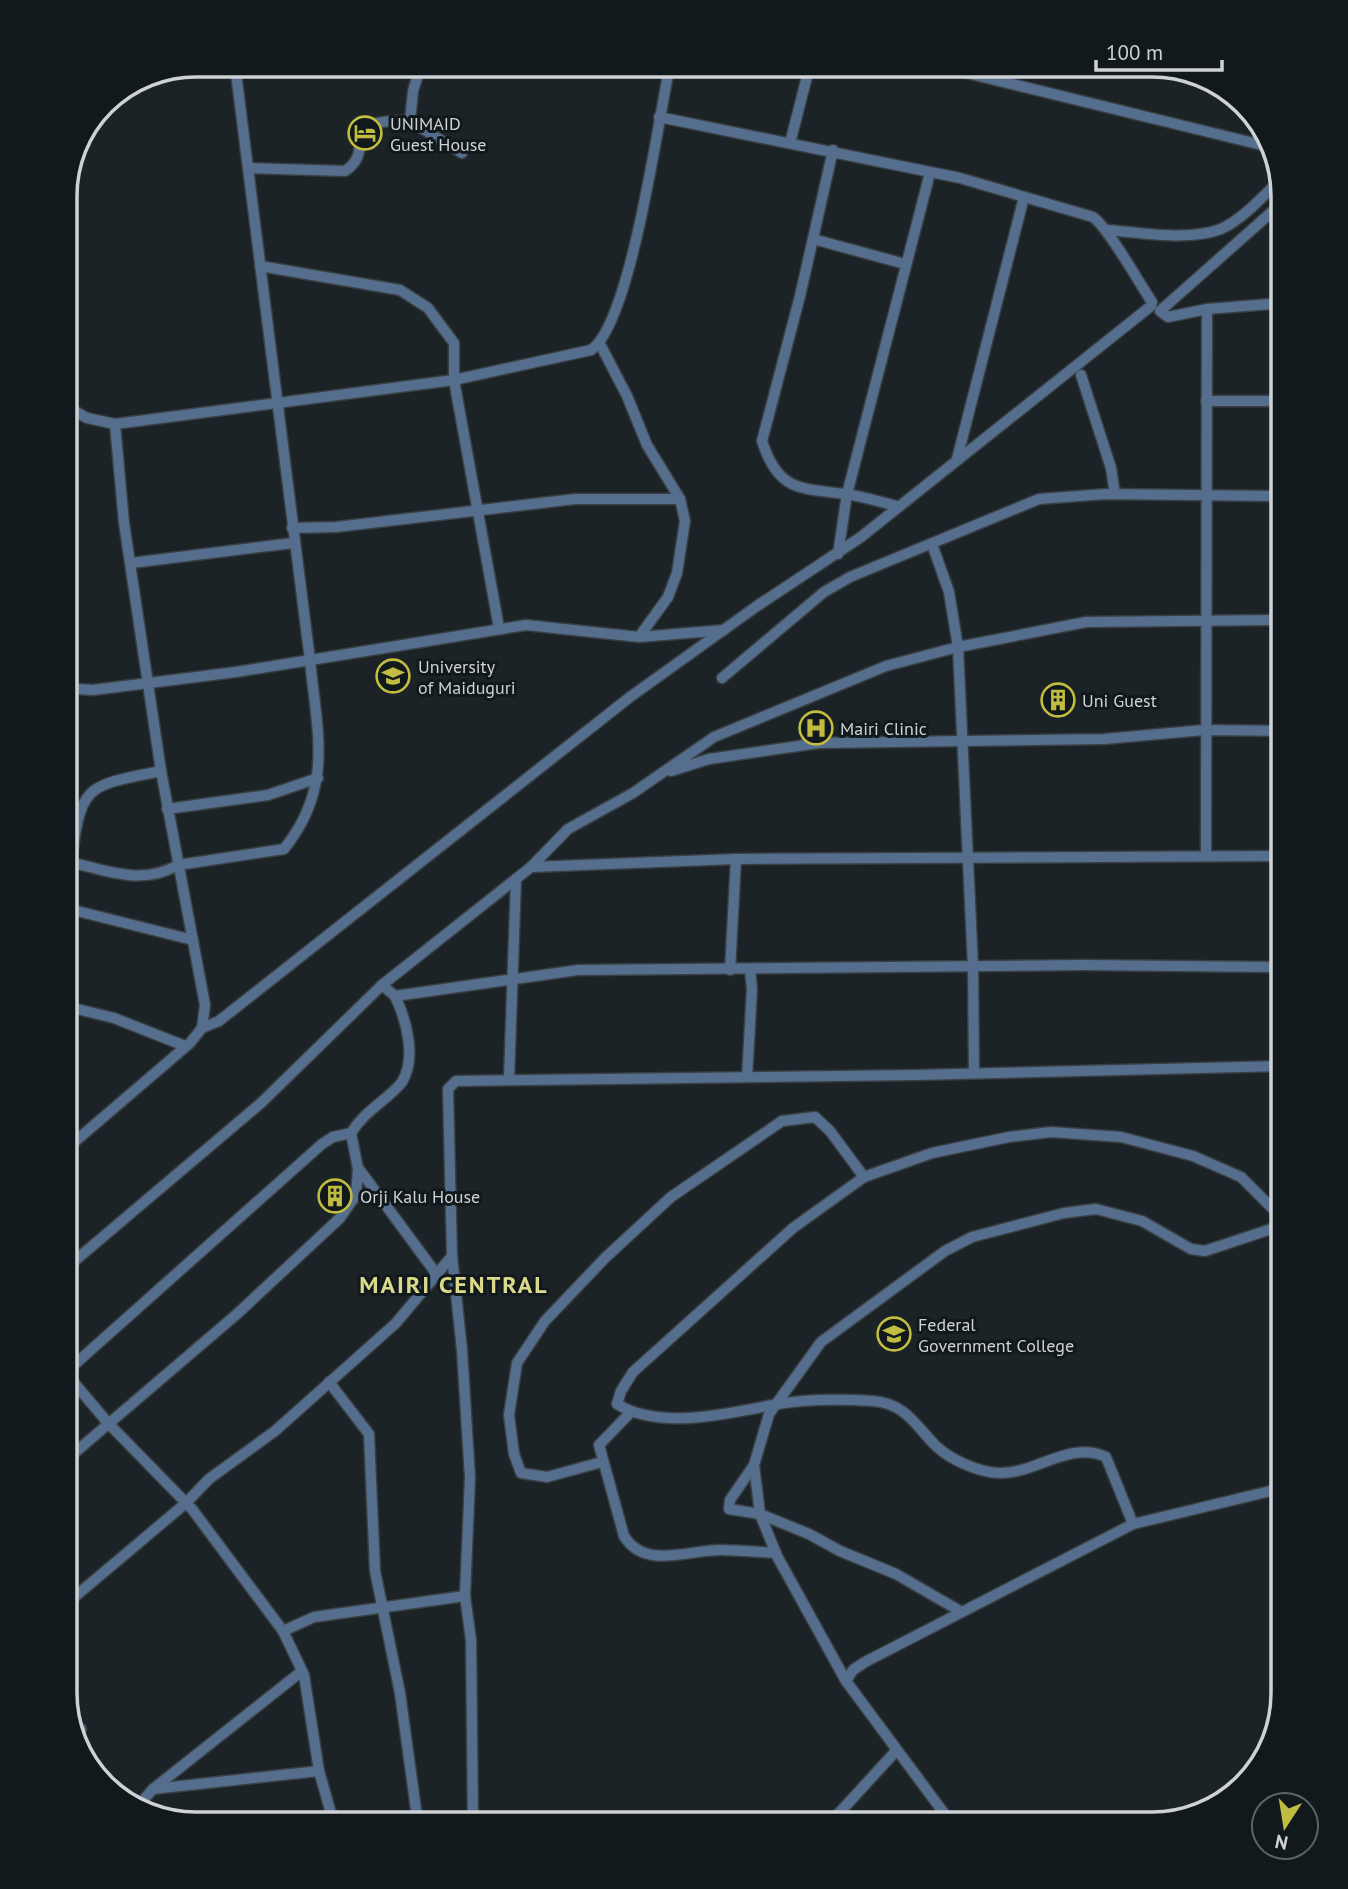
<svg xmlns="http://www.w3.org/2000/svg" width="1348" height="1889" font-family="'PT Sans',sans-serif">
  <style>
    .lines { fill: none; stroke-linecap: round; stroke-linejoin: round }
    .street-casing { stroke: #383f42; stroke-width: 13 }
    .street { stroke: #556e8d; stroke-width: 10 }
    .labels { text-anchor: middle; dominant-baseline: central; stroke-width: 6; stroke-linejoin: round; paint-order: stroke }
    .poi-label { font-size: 18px; fill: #ced2d5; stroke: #12191d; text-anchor: start }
    .district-label { font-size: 24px; font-weight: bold; letter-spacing: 2px; fill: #dbd98b; stroke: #12191d }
    .rim { fill: none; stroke: #ced2d5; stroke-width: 3.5 }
  </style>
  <rect width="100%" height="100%" fill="#1c2326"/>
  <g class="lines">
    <defs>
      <g id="street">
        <polyline points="421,65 413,91 410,121 462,153"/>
        <polyline points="934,65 1270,147"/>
        <polyline points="790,143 810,65"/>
        <path d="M833 150 800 296 762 441C778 491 799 488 845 494 862 496 880 502 897 506"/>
        <path d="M248 168 345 171C378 150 334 118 410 121"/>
        <path d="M1108 230C1140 233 1190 241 1221 229 1243 219 1262 197 1279 181"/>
        <polyline points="813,239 905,264"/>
        <polyline points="260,266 400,290 428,308 454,343 454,380 499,628"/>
        <polyline points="1283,303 1207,309 1168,317 1160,311 1283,202"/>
        <polyline points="600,344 627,396 647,445 680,499 685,521 677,573 668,597 639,637"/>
        <polyline points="1081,375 1111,468 1115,494"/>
        <polyline points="1206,401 1283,401"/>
        <path d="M65 406 87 418 115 424 454 380 591 350C631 323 658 120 670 65"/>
        <polyline points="115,424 124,523 161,771 205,1005 202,1028"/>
        <polyline points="957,459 1024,197"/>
        <polyline points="292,528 336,527 575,499 680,499"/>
        <polyline points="932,544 949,592 958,647 973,967 974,1073"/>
        <polyline points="838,554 847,494 930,173"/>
        <polyline points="131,563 293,543"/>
        <polyline points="722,678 824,592 850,577 1039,499 1106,494 1283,496"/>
        <polyline points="65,688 93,690 236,672 526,625 639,637 724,630"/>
        <polyline points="671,771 709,759 819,743 1104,739 1204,730 1283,731"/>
        <polyline points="167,809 268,795 318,778"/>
        <polyline points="1206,855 1207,309"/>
        <path d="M65 861C104 869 140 887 178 865L284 849C334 787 317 733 310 660L235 65"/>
        <path d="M71 863C81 784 85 786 161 771"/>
        <polyline points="531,867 736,859 1283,856"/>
        <polyline points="65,908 193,940"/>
        <polyline points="730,970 736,859"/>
        <polyline points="382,985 395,996 578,970 1082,965 1283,967"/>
        <polyline points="65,1006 114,1018 185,1046"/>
        <polyline points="747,1077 752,989 750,970"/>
        <polyline points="509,1079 516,879"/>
        <path d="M65 1150 190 1043 202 1028 219 1021 630 697 757 606 861 537 1151 306 1152 302C1138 281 1109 229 1093 217L960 178 659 117"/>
        <polyline points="359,1169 438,1276"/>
        <polyline points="65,1269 261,1103 382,985 531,867 568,829 633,793 714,737 886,666 958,647 1086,622 1283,620"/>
        <polyline points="65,1372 108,1423 192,1509 283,1631 304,1675 319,1771 334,1824"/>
        <polyline points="65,1373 322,1144 333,1137 351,1133"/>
        <polyline points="329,1382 369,1434 375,1571 400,1693 418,1824"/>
        <path d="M630 1413 599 1445 624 1536C645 1570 687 1550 720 1550 739 1550 757 1552 776 1553"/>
        <path d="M65 1461 237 1314 340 1218 356 1195 358 1169 351 1133C365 1110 388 1100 402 1082 417 1058 406 1019 395 996"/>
        <polyline points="602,1462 547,1477 521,1473 514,1454 509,1415 517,1363 545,1321 605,1258 671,1197 782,1121 815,1117 830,1131 864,1177"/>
        <polyline points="754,1465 730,1500 729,1509 760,1514 809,1534 840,1551 896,1574 960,1611"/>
        <path d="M1133 1524 1106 1457C1070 1440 1036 1474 999 1473 978 1472 951 1460 936 1446 916 1426 905 1403 873 1401 841 1399 804 1399 772 1405 727 1414 658 1430 617 1404L621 1391 633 1372 793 1228 864 1177 932 1153 1009 1137 1051 1132 1121 1137 1193 1156 1241 1177 1283 1219"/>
        <polyline points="65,1605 186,1503 209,1479 275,1431 396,1323 452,1256"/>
        <polyline points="283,1631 314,1617 465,1596"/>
        <polyline points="846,1681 853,1670 865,1662 1133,1524 1283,1488"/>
        <polyline points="72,1721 81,1729"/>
        <polyline points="153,1789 319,1771"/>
        <polyline points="143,1810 145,1798 153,1789 302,1671"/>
        <polyline points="473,1824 471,1640 465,1596 470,1478 462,1350 452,1256 448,1089 456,1081 915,1075 1283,1066"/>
        <polyline points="829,1824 896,1751"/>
        <polyline points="952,1824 846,1681 777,1556 760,1514 754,1465 769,1414 821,1342 945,1251 972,1237 1064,1213 1096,1209 1142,1221 1191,1249 1205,1251 1283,1225"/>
      </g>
    </defs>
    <!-- street casing -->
    <use href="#street" class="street-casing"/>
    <!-- street -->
    <use href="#street" class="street"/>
  </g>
  <!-- icons -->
  <defs>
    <symbol id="hotel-ring" viewBox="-11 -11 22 22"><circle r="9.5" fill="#12191d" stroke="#c1bd40" stroke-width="1.5"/><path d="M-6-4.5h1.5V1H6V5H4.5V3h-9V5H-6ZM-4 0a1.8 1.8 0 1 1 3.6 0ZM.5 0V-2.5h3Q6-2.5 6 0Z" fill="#c1bd40"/></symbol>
    <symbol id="university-ring" viewBox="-11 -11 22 22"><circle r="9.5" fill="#12191d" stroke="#c1bd40" stroke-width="1.5"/><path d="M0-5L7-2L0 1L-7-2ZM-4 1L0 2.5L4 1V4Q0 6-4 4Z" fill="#c1bd40"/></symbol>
    <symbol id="building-ring" viewBox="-11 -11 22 22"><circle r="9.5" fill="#12191d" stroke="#c1bd40" stroke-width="1.5"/><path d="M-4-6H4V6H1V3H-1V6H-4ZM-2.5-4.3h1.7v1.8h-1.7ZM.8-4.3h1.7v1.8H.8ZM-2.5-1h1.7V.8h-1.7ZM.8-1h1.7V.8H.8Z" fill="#c1bd40"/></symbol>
    <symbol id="hospital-ring" viewBox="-11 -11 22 22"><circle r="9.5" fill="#12191d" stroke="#c1bd40" stroke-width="1.5"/><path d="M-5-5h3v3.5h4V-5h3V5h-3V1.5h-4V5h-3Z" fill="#c1bd40"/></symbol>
    <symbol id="school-ring" viewBox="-11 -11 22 22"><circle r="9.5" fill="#12191d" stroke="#c1bd40" stroke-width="1.5"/><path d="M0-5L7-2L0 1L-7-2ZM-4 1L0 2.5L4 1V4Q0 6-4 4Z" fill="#c1bd40"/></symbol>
  </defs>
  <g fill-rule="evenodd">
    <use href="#hotel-ring" x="346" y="114" width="38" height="38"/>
    <use href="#university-ring" x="374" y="657" width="38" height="38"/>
    <use href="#building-ring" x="1039" y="681" width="38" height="38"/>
    <use href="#hospital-ring" x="797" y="709" width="38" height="38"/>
    <use href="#building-ring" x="316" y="1177" width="38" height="38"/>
    <use href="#school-ring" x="875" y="1315" width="38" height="38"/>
  </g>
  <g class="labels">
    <!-- poi labels -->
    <g class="poi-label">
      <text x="390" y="123">UNIMAID<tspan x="390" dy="21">Guest House</tspan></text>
      <text x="418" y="666">University<tspan x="418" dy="21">of Maiduguri</tspan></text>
      <text x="1082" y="700">Uni Guest</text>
      <text x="840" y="728">Mairi Clinic</text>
      <text x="360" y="1196">Orji Kalu House</text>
      <text x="918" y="1324">Federal<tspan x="918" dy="21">Government College</tspan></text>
    </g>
    <!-- district labels -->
    <g class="district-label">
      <text x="454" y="1284">MAIRI CENTRAL</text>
    </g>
  </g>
  <!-- crop -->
  <path d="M0 0H1348V1889H0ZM196 77H1152A119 119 0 0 1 1271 196V1693A119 119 0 0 1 1152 1812H196A119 119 0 0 1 77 1693V196A119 119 0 0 1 196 77Z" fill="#12191d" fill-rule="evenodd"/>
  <path class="rim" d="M196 77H1152A119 119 0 0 1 1271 196V1693A119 119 0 0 1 1152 1812H196A119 119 0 0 1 77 1693V196A119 119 0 0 1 196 77Z"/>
  <!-- north arrow -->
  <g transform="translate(1285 1826) rotate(192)"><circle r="33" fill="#12191d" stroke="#5d6367" stroke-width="2"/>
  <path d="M0-5L12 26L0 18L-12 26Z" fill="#c1bd40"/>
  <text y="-10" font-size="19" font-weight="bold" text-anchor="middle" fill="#ced2d5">N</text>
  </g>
  <!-- scale -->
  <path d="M1096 60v10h126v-10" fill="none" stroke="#ced2d5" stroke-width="3.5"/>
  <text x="1106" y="60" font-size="21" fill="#ced2d5" stroke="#12191d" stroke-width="5" paint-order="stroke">100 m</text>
</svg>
